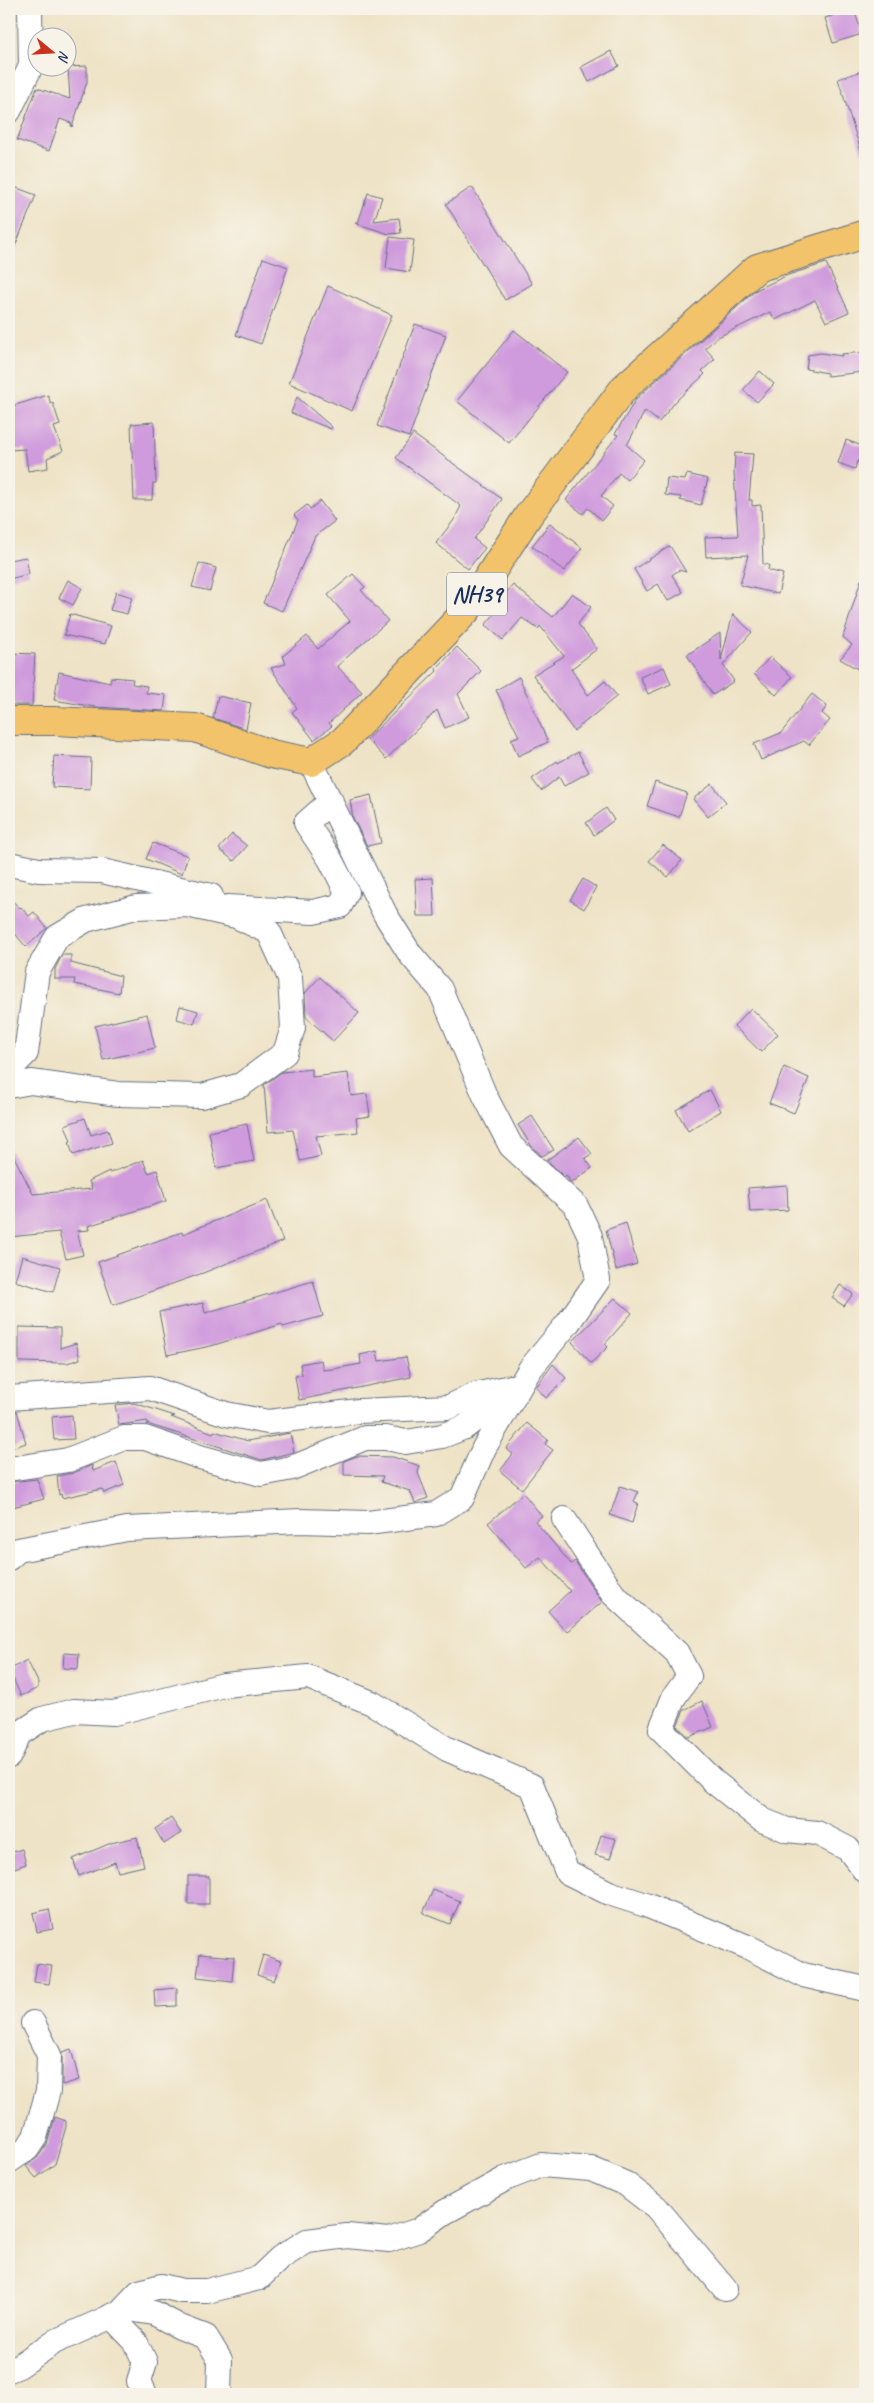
<svg xmlns="http://www.w3.org/2000/svg" width="874" height="2403" font-family="Caveat,sans-serif">
  <style>
    .building { fill: #d09bdd }
    .lines { fill: none; stroke-linecap: round; stroke-linejoin: round }
    .minor-casing { stroke: #656e82; stroke-width: 26 }
    .highway-casing { stroke: #656e82; stroke-width: 30 }
    .minor { stroke: #fff; stroke-width: 24 }
    .highway { stroke: #f2c36a; stroke-width: 28 }
    .labels { text-anchor: middle; dominant-baseline: central; stroke-width: 5; stroke-linejoin: round; paint-order: stroke }
    .shield { fill: #f7f3e8; stroke: #5d6a87; stroke-width: 1 }
    .shield-label { font-size: 24px; font-weight: bold; fill: #1b2f5e }
  </style>
  <rect width="100%" height="100%" fill="#f7f3e8"/>
  <filter id="ink" filterUnits="userSpaceOnUse"><feTurbulence type="fractalNoise" baseFrequency=".02" numOctaves="2"/><feDisplacementMap in="SourceGraphic" scale="10" xChannelSelector="R" yChannelSelector="G"/><feConvolveMatrix kernelMatrix="1 2 1 2 8 2 1 2 1" color-interpolation-filters="sRGB"/></filter>
  <filter id="wash" filterUnits="userSpaceOnUse"><feTurbulence type="fractalNoise" baseFrequency=".0096" numOctaves="4" result="noise"/><feDisplacementMap in="SourceGraphic" scale="20" xChannelSelector="R" yChannelSelector="G"/><feGaussianBlur stdDeviation="1.12" result="paint"/><feColorMatrix in="noise" values="0 0 0 0 0 0 0 0 0 0 0 0 0 0 0 0 0 1.4 0 .05"/><feComposite in="paint" operator="in"/></filter>
  <g filter="url(#wash)">
    <rect width="100%" height="100%" fill="#eee3c6"/>
    <g id="blocks">
      <!-- building -->
      <g class="building">
        <polygon points="854,9 862,34 833,43 825,18"/>
        <polygon points="611,51 619,66 589,82 581,67"/>
        <polygon points="87,66 87,82 72,127 71,123 60,119 49,151 17,140 37,88 70,99 68,67"/>
        <polygon points="865,70 865,154 862,154 838,79"/>
        <polygon points="9,185 36,195 9,261"/>
        <polygon points="472,187 532,284 505,300 446,204"/>
        <polygon points="368,193 382,197 374,221 399,218 401,233 389,234 355,223 358,223"/>
        <polygon points="390,237 414,240 410,272 386,268"/>
        <polygon points="263,258 288,267 261,344 236,335"/>
        <polygon points="826,263 849,312 826,322 815,300 775,320 770,312 718,337 705,348 715,359 702,371 705,374 676,401 659,422 645,411 627,445 644,460 627,480 619,473 601,496 613,506 602,520 588,508 583,514 566,500 618,435 615,434 636,399 756,290 788,275"/>
        <polygon points="328,286 392,315 352,411 289,383"/>
        <polygon points="415,324 446,335 409,437 377,426"/>
        <polygon points="514,330 567,372 509,443 457,401"/>
        <polygon points="865,352 865,370 863,372 827,376 827,373 806,369 808,355 821,353 842,356 841,354"/>
        <polygon points="760,371 774,384 757,402 743,390"/>
        <polygon points="48,395 51,404 53,403 60,425 54,427 63,451 47,458 48,468 28,471 25,449 9,450 9,407"/>
        <polygon points="297,397 332,427 331,429 291,413"/>
        <polygon points="154,422 156,483 153,483 152,500 134,500 131,424"/>
        <polygon points="413,434 502,499 474,539 485,548 468,569 436,543 454,520 461,506 396,458"/>
        <polygon points="846,440 865,447 865,464 857,461 855,469 838,463"/>
        <polygon points="735,453 753,454 749,500 752,500 752,506 761,505 763,564 769,565 768,570 783,574 778,594 740,585 748,555 706,557 705,537 738,536 734,473"/>
        <polygon points="687,474 708,479 701,505 680,500 681,497 665,495 667,478 685,480"/>
        <polygon points="320,501 335,521 315,536 282,611 263,603 298,520 294,515 307,505 310,509"/>
        <polygon points="550,523 582,548 564,571 532,546"/>
        <polygon points="670,546 686,572 679,570 672,575 683,592 668,601 658,584 647,591 634,569"/>
        <polygon points="26,557 29,574 9,579 9,560"/>
        <polygon points="199,563 216,568 210,591 192,587"/>
        <polygon points="353,574 365,587 361,590 388,621 337,666 362,692 329,723 332,726 314,740 292,712 297,708 271,668 286,664 283,656 307,636 318,649 350,621 328,595"/>
        <polygon points="68,580 82,588 73,605 59,598"/>
        <polygon points="861,580 865,581 865,673 840,659 852,645 843,637"/>
        <polygon points="513,585 553,617 572,593 591,607 578,624 597,649 571,669 588,695 605,681 617,696 574,731 533,675 564,656 540,626 538,629 522,618 503,640 485,625 504,603 500,600"/>
        <polygon points="116,592 132,597 127,614 110,610"/>
        <polygon points="70,614 111,626 105,644 64,635"/>
        <polygon points="733,614 752,632 723,665 734,681 713,695 687,655 720,633 721,660"/>
        <polygon points="457,647 481,671 458,694 469,717 445,728 437,710 386,759 367,739 437,671 436,669"/>
        <polygon points="9,653 35,654 32,705 9,705"/>
        <polygon points="770,657 792,677 776,695 754,674"/>
        <polygon points="664,667 671,684 648,694 640,677"/>
        <polygon points="59,672 110,683 111,677 133,679 132,684 147,686 146,693 166,695 164,711 95,707 54,700"/>
        <polygon points="519,677 548,742 518,756 511,739 519,736 496,690"/>
        <polygon points="812,694 827,706 822,713 830,720 809,745 804,741 761,760 754,744 781,733"/>
        <polygon points="218,696 251,703 246,729 213,718"/>
        <polygon points="578,752 589,772 564,786 559,777 541,791 532,779 557,761 558,763"/>
        <polygon points="54,756 91,758 90,789 52,787"/>
        <polygon points="655,782 687,793 679,817 647,806"/>
        <polygon points="712,784 726,802 708,817 693,799"/>
        <polygon points="371,795 381,843 367,846 353,818 350,800"/>
        <polygon points="606,808 614,820 594,835 586,823"/>
        <polygon points="232,834 247,846 234,861 219,849"/>
        <polygon points="153,843 188,856 182,874 146,859"/>
        <polygon points="663,845 682,860 668,877 649,861"/>
        <polygon points="433,878 435,916 417,916 415,879"/>
        <polygon points="583,879 596,887 584,909 570,900"/>
        <polygon points="9,898 20,908 21,907 29,916 34,912 47,928 26,947 9,926"/>
        <polygon points="62,955 71,955 71,963 121,976 119,993 74,984 75,979 55,979 55,969"/>
        <polygon points="320,977 359,1013 333,1041 306,1017 305,993"/>
        <polygon points="180,1006 198,1011 194,1024 177,1019"/>
        <polygon points="751,1008 778,1034 761,1052 734,1026"/>
        <polygon points="147,1014 155,1048 103,1060 95,1026"/>
        <polygon points="784,1067 809,1078 794,1113 769,1103"/>
        <polygon points="312,1069 312,1077 348,1073 351,1096 367,1094 370,1116 356,1118 358,1132 316,1136 321,1156 300,1161 293,1130 268,1132 264,1085 282,1072"/>
        <polygon points="710,1090 721,1111 688,1131 676,1110"/>
        <polygon points="532,1116 554,1150 542,1156 532,1147 518,1125"/>
        <polygon points="85,1118 91,1135 108,1130 112,1143 73,1155 69,1142 71,1141 65,1125"/>
        <polygon points="247,1124 254,1161 216,1168 209,1132"/>
        <polygon points="579,1137 592,1154 585,1158 592,1168 571,1183 566,1175 564,1177 547,1160"/>
        <polygon points="9,1147 33,1194 92,1189 89,1181 109,1171 110,1173 143,1160 148,1173 157,1170 166,1201 88,1226 89,1230 77,1231 83,1255 66,1259 59,1232 9,1237"/>
        <polygon points="787,1185 788,1210 750,1212 748,1188"/>
        <polygon points="267,1200 283,1241 203,1273 113,1305 98,1262 182,1232 183,1234"/>
        <polygon points="626,1223 637,1264 616,1270 606,1230"/>
        <polygon points="22,1256 60,1267 53,1292 15,1281"/>
        <polygon points="313,1281 323,1316 283,1327 282,1324 211,1346 167,1355 159,1312 203,1303 205,1313"/>
        <polygon points="840,1285 853,1294 844,1306 832,1298"/>
        <polygon points="615,1298 632,1313 605,1344 608,1347 591,1363 572,1342"/>
        <polygon points="19,1327 60,1328 60,1348 76,1343 80,1359 67,1363 19,1362"/>
        <polygon points="377,1351 379,1361 406,1357 411,1377 299,1400 295,1376 302,1375 300,1364 321,1360 323,1370 333,1369 361,1364 360,1355"/>
        <polygon points="553,1364 566,1378 546,1398 536,1387"/>
        <polygon points="134,1403 175,1416 171,1417 213,1433 214,1431 248,1441 290,1433 294,1452 262,1460 147,1424 148,1421 119,1425 115,1405"/>
        <polygon points="17,1411 26,1443 9,1449 9,1412"/>
        <polygon points="72,1415 74,1439 54,1440 52,1417"/>
        <polygon points="527,1423 548,1440 545,1444 553,1450 522,1489 500,1471 513,1454 506,1449"/>
        <polygon points="357,1456 393,1457 420,1466 418,1473 428,1498 415,1503 410,1491 381,1482 383,1476 344,1475 344,1461"/>
        <polygon points="116,1462 124,1485 104,1493 102,1489 62,1498 61,1494 59,1495 57,1476 73,1473 92,1465 93,1471"/>
        <polygon points="37,1479 44,1499 9,1508 9,1482"/>
        <polygon points="620,1486 638,1492 634,1502 638,1503 632,1523 610,1515"/>
        <polygon points="523,1493 542,1516 535,1521 571,1564 575,1561 602,1602 567,1632 548,1611 570,1591 540,1557 526,1568 488,1523"/>
        <polygon points="64,1653 79,1654 78,1669 63,1668"/>
        <polygon points="27,1660 38,1682 38,1688 21,1696 9,1670"/>
        <polygon points="702,1701 713,1727 689,1737 677,1726 684,1710"/>
        <polygon points="171,1818 181,1833 164,1844 155,1829"/>
        <polygon points="601,1835 616,1839 610,1859 595,1855"/>
        <polygon points="137,1837 144,1866 118,1872 115,1862 79,1876 73,1859 111,1843"/>
        <polygon points="22,1849 26,1864 9,1870 9,1853"/>
        <rect x="188" y="1876" width="21" height="28"/>
        <polygon points="433,1890 460,1901 450,1924 423,1913"/>
        <polygon points="49,1909 53,1929 37,1932 33,1913"/>
        <polygon points="200,1954 234,1957 232,1981 197,1977"/>
        <polygon points="263,1955 281,1961 274,1981 257,1975"/>
        <polygon points="37,1964 52,1966 49,1984 34,1982"/>
        <polygon points="177,1988 177,2006 155,2007 154,1990"/>
        <polygon points="71,2049 79,2080 62,2085 62,2052"/>
        <polygon points="55,2117 66,2121 66,2127 55,2164 36,2178 26,2166 38,2157 47,2144"/>
      </g>
    </g>
  </g>
  <g filter="url(#ink)">
    <use href="#blocks" fill-opacity="0" stroke="#656e82" stroke-width="1"/>
    <g class="lines">
      <defs>
        <g id="minor">
          <polyline points="9,111 31,66 30,9"/>
          <polyline points="9,864 39,870 102,871 211,896"/>
          <polyline points="227,907 313,912 340,906 347,892 330,859 306,823 331,801"/>
          <polyline points="9,1070 26,1053 37,972 57,937 86,920 136,907 187,905 236,916 269,932 290,978 293,1028 285,1053 241,1085 202,1096 118,1094 31,1082 9,1086"/>
          <polyline points="9,1398 150,1388 226,1414 268,1422 359,1411 449,1407 475,1395 511,1387"/>
          <polyline points="9,1469 68,1460 124,1438 145,1438 200,1457 261,1474 292,1468 365,1438 386,1438 406,1442 442,1436 465,1427 513,1391"/>
          <polyline points="564,1519 613,1594 677,1653 689,1676 674,1697 661,1729 713,1781 762,1820 787,1830 817,1833 848,1849 865,1871"/>
          <polyline points="9,1558 18,1550 127,1529 300,1521 368,1523 436,1514 462,1498 484,1448 530,1369 568,1323 598,1280 590,1236 576,1206 511,1146 485,1096 440,989 410,954 385,914 311,762"/>
          <polyline points="9,1756 19,1734 42,1719 74,1711 114,1713 224,1685 308,1677 372,1703 447,1749 532,1786 567,1872 609,1893 646,1905 750,1948 803,1975 865,1989"/>
          <polyline points="9,2161 27,2149 35,2137 48,2091 49,2055 33,2023"/>
          <polyline points="119,2313 139,2292 161,2286 182,2291 207,2291 259,2278 280,2258 307,2241 347,2236 389,2240 419,2230 445,2212 505,2179 541,2165 591,2169 626,2184 656,2207 725,2289"/>
          <polyline points="111,2316 135,2341 145,2362 139,2381 145,2394"/>
          <polyline points="9,2370 19,2366 54,2342 128,2309 154,2313 180,2327 206,2337 220,2360 219,2394"/>
        </g>
        <polyline id="highway" points="9,721 55,721 195,728 271,754 311,762 343,741 467,610 528,516 624,388 757,268 865,234"/>
      </defs>
      <!-- minor casing -->
      <use href="#minor" class="minor-casing"/>
      <!-- highway casing -->
      <use href="#highway" class="highway-casing"/>
      <!-- minor -->
      <use href="#minor" class="minor"/>
      <!-- highway -->
      <use href="#highway" class="highway"/>
    </g>
  </g>
  <g class="labels">
    <!-- shield labels -->
    <rect class="shield" x="447" y="572.5" width="60" height="43" rx="4"/>
    <g class="shield-label">
      <text x="477" y="594">NH39</text>
    </g>
  </g>
  <!-- margin -->
  <rect width="874" height="2403" fill="none" stroke="#f7f3e8" stroke-width="30"/>
  <!-- north arrow -->
  <g transform="translate(52 52) rotate(108)"><circle r="24" fill="#f7f3e8" stroke="#9fa5b1"/>
  <path d="M0-4L9 19L0 12L-9 19Z" fill="#c8321e"/>
  <text y="-8" font-size="14" font-weight="bold" text-anchor="middle" fill="#1b2f5e">N</text>
  </g>
</svg>
